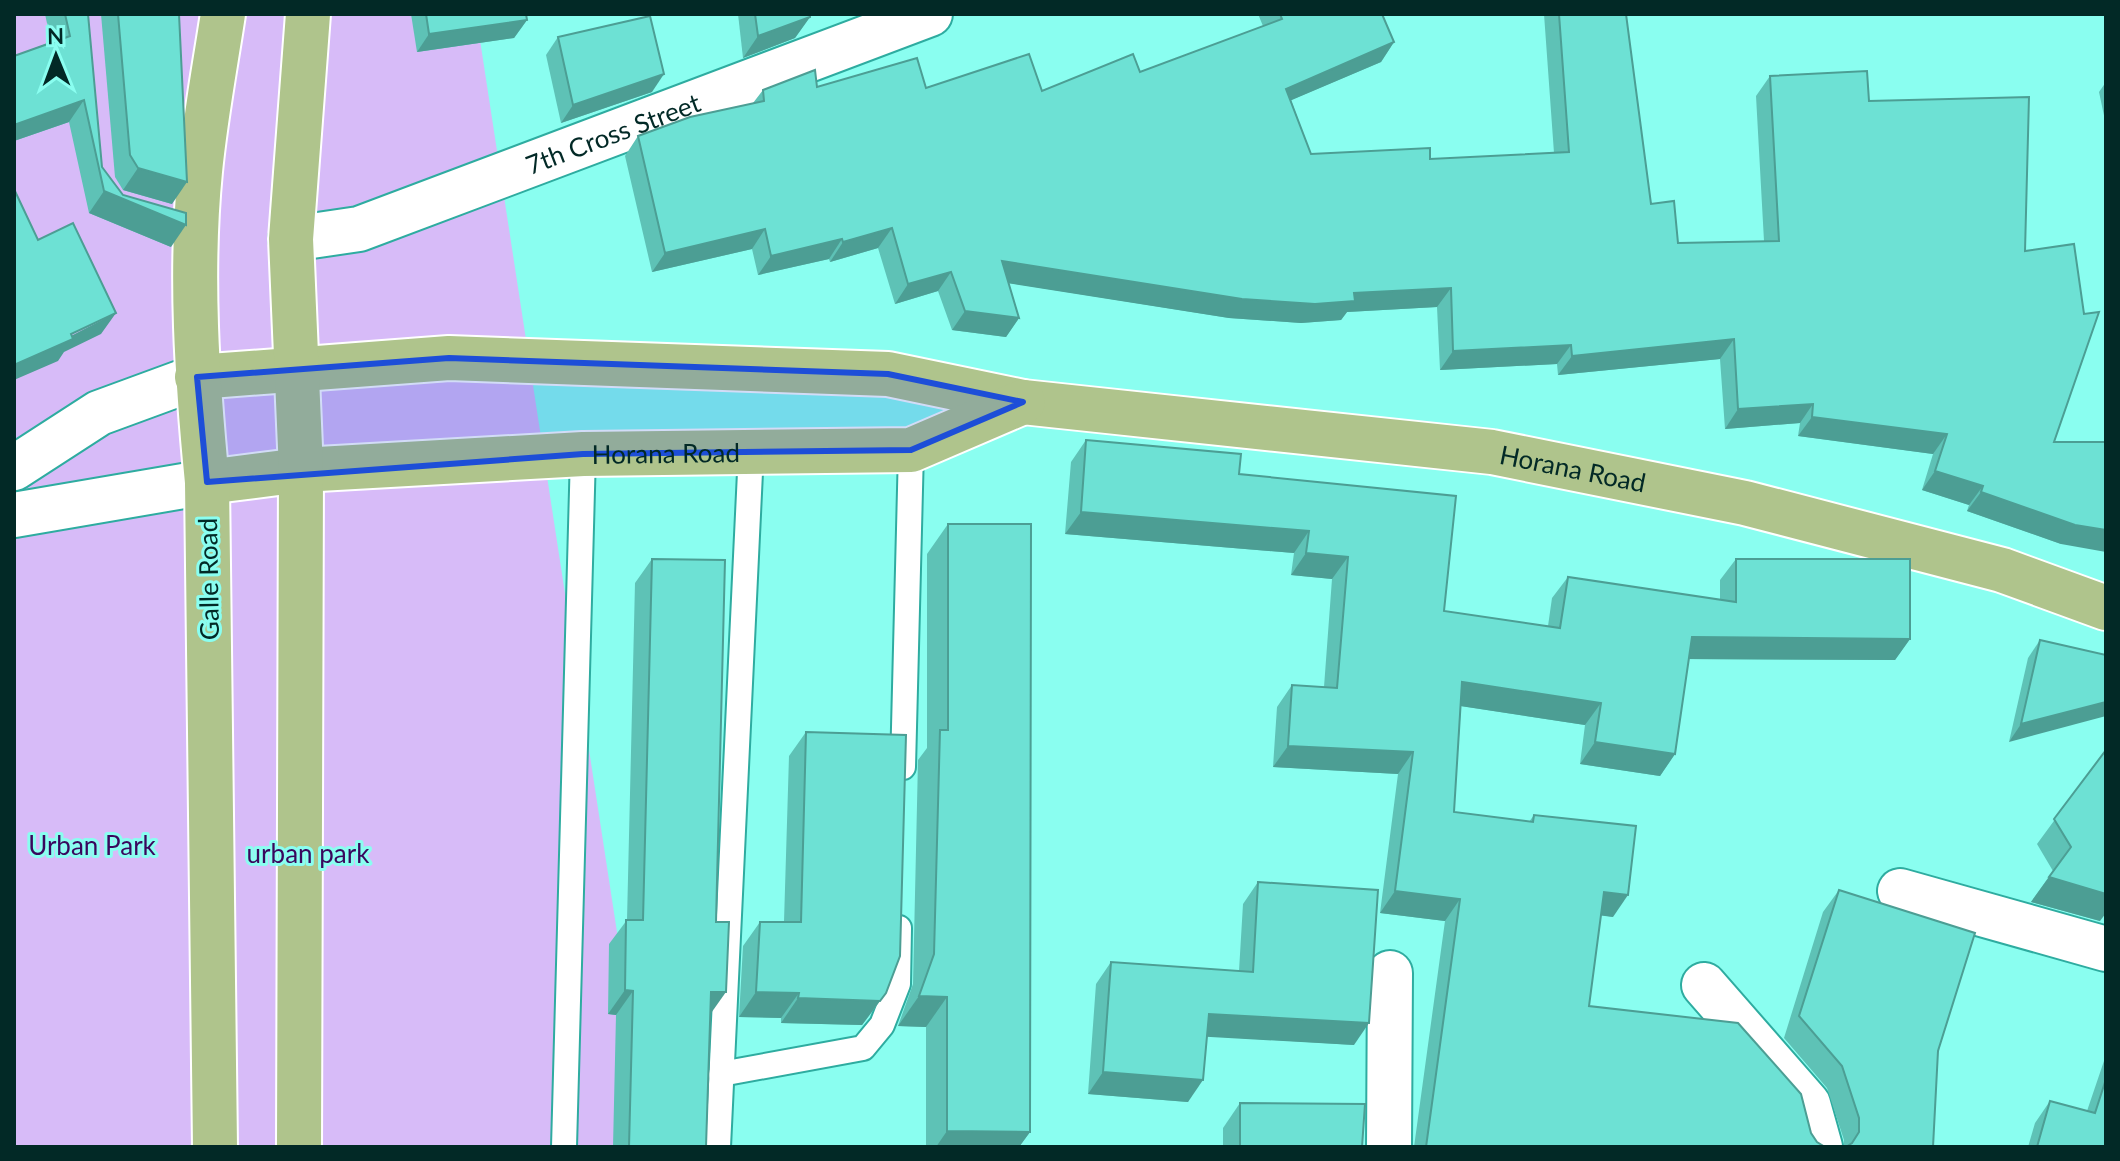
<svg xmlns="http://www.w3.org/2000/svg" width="2120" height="1161" font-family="Lato,sans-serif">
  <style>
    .green { fill: #d7bbf8 }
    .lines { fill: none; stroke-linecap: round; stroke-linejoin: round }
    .service-casing { stroke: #2eaca0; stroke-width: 28 }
    .minor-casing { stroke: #2eaca0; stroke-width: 48 }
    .secondary-casing { stroke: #2eaca0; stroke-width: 48 }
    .trunk-casing { stroke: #fff; stroke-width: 48 }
    .service { stroke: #fff; stroke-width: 24 }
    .minor { stroke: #fff; stroke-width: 44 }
    .secondary { stroke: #fff; stroke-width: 44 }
    .trunk { stroke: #afc48c; stroke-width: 44 }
    .wall { fill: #5ec2b6 }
    .shaded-wall { fill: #4c9e94 }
    .building { fill: #6de1d4; stroke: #4c9e94; stroke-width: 2 }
    .marked { fill: #1d4ed8; fill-opacity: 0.2; stroke: #1d4ed8; stroke-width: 6; stroke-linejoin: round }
    .labels { text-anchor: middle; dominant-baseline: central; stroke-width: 6; stroke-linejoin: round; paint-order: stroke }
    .street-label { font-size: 26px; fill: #022926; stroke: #8afef0 }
    .park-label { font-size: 26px; fill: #3a075c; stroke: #8afef0 }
  </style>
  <rect width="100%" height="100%" fill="#8afef0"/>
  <!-- green -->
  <polygon class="green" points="14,14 476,14 650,1147 14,1147"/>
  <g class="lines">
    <defs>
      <g id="service">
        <polyline points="903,767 911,450"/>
        <polyline points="721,1074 863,1048 882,1025 898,984 899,928"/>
        <polyline points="564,1147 583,454"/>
        <polyline points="718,1147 751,451"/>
      </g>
      <g id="minor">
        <path id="s1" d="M291 239 359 229 930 14"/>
        <polyline points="1900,891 2106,949"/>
        <polyline points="1704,985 1808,1104 1820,1147"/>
        <polyline points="1389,1147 1390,973"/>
      </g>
      <g id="secondary">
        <polyline points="14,468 99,413 197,377"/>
        <polyline points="14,515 207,482"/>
      </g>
      <g id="trunk">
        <path id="s2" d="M197 377 449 358 888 374 1023 402 1492 452 1745 503 2002 570 2106 608"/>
        <path id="s3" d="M207 482 301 470 583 454 911 450 1023 402"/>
        <path d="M215 1147 207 482C197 379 190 274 200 171 205 119 215 66 223 14"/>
        <polyline points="299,1147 301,470 291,239 308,14"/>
      </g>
    </defs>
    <!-- service casing -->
    <use href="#service" class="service-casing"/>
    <!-- minor casing -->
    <use href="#minor" class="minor-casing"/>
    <!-- secondary casing -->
    <use href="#secondary" class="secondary-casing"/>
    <!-- trunk casing -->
    <use href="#trunk" class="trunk-casing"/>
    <!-- service -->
    <use href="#service" class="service"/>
    <!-- minor -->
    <use href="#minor" class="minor"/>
    <!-- secondary -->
    <use href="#secondary" class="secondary"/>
    <!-- trunk -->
    <use href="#trunk" class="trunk"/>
  </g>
  <!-- wall -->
  <g class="wall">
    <polygon points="45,14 88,14 102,167 123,195 171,247 89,213 69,122 14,141 14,56 51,42"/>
    <polygon points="101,14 179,14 172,204 123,190 115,177"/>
    <polygon points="411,14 526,14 527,20 514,38 417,52"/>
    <polygon points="738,14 810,14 810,17 795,38 743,58"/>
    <polygon points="1258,14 1382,14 1394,42 1381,62 1291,100 1311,154 1430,159 1554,153 1544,14 1626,14 1651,204 1678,243 1764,241 1756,96 1770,76 1869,101 2025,251 2054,442 2061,544 1967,511 1969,505 1922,490 1933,454 1798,436 1800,423 1725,429 1720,359 1558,375 1557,364 1440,370 1437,307 1347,312 1341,320 1301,323 1229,318 1009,283 1019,318 1006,337 952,330 938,291 895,304 878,248 830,262 829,259 758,275 752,249 652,272 625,156 638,136 753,103 763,90 817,87 1042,91 1140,72 1263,26"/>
    <polygon points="558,37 652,92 561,123 546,55"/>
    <polygon points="2106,82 2106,125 2099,92"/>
    <polygon points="1086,440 1239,474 1444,611 1548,626 1552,598 1568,577 1720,600 1720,580 1736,559 1910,639 1895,660 1689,659 1675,754 1660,776 1580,764 1585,725 1461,706 1454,812 1529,822 1534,815 1613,917 1601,915 1589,1006 1811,1133 1817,1142 1825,1147 1414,1147 1445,921 1380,913 1398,774 1273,767 1277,707 1292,685 1324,687 1332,579 1291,575 1294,553 1065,534 1071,462"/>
    <polygon points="948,524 1030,1132 1019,1147 926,1147 926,1027 898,1026 913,984 918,760 927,748 927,554"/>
    <polygon points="652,559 710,1015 706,1147 613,1147 616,1015 608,1014 609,944 627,920 635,583"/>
    <polygon points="2040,640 2106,655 2009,742 2028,658"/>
    <polygon points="806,732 886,993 862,1025 781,1023 781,1018 739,1017 743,946 760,922 784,922 789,756"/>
    <polygon points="2106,750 2100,921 2031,902 2053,871 2037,844"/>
    <polygon points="1258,882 1354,1045 1207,1036 1188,1102 1088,1094 1096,984 1111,962 1239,971 1243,904"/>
    <polygon points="1839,890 1938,1051 1933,1147 1844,1147 1844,1140 1827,1088 1784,1038 1823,912"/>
    <polygon points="2106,1055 2106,1147 2028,1147 2035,1123 2050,1101 2087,1111"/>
    <polygon points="1240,1103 1362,1147 1223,1147 1223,1128"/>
  </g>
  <!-- shaded-wall -->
  <g class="shaded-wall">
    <polygon points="810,17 795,38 743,58 758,36"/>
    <polygon points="527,20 514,38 417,52 429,34"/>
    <polygon points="1394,42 1381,62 1273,108 1286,89"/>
    <polygon points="664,74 652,92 561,123 573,105"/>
    <polygon points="84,100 69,122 14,141 14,125"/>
    <polygon points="138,168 187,182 172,204 123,190"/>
    <polygon points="104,191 186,225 171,247 89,213"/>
    <polygon points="892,228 878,248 830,262 843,242"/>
    <polygon points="765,229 752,249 652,272 665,253"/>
    <polygon points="842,239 829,259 758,275 771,256"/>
    <polygon points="1002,261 1354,293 1451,288 1437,307 1347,312 1341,320 1301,323 1229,318 988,280"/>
    <polygon points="951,272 938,291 895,304 908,284"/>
    <polygon points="965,311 1019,318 1006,337 952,330"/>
    <polygon points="116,313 101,334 64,352 58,361 14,380 14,365"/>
    <polygon points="1734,339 1720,359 1558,375 1572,356"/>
    <polygon points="1571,345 1557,364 1440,370 1453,351"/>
    <polygon points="1813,404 1800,423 1725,429 1738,409"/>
    <polygon points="1812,417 1947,434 1933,454 1798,436"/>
    <polygon points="1935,471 1983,486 1969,505 1922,490"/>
    <polygon points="1981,492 2106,530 2106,552 2061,544 1967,511"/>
    <polygon points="1081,512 1309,531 1294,553 1065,534"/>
    <polygon points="1306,553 1348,557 1332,579 1291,575"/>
    <polygon points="1692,637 1910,639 1895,660 1677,659"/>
    <polygon points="1462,682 1601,703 1585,725 1447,704"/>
    <polygon points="2106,702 2106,716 2009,742 2021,724"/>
    <polygon points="1595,742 1675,754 1660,776 1580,764"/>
    <polygon points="1288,746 1413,752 1398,774 1273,767"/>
    <polygon points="2049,877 2106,894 2106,913 2100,921 2031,902"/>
    <polygon points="1395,891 1460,899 1445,921 1380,913"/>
    <polygon points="1604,892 1628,895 1613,917 1589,914"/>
    <polygon points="625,990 633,991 616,1015 608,1014"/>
    <polygon points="711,992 726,992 709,1016"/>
    <polygon points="756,992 799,993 781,1018 739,1017"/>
    <polygon points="886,993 862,1025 781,1023 798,998"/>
    <polygon points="919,996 947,997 926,1027 898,1026"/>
    <polygon points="1209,1014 1369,1023 1354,1045 1193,1036"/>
    <polygon points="1103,1072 1203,1080 1188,1102 1088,1094"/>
    <polygon points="947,1131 1030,1132 1019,1147 936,1147"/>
  </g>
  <!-- building -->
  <g class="building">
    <polygon points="65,14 88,14 102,167 123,195 186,213 186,225 104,191 84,100 14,125 14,56 70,36"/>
    <polygon points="118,14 179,14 187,182 138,168 130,155"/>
    <polygon points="426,14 526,14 527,20 429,34"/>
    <polygon points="755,14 810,14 810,17 758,36"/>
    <polygon points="1280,14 1382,14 1394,42 1286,89 1311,154 1430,148 1430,159 1569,152 1559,14 1626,14 1651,204 1674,201 1678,243 1779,241 1770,76 1867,71 1869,101 2029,97 2025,251 2074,244 2084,314 2099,312 2054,442 2106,442 2106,530 2075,525 1981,492 1983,486 1935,471 1947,434 1812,417 1813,404 1738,409 1734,339 1572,356 1571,345 1453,351 1451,288 1354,293 1355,301 1315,304 1242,299 1002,261 1019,318 965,311 951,272 908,284 892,228 843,242 842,239 771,256 765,229 665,253 638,136 690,117 764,101 763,90 815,70 817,87 917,58 926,88 1029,54 1042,91 1133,54 1140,72 1282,19"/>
    <polygon points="650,16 664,74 573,105 558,37"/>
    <polygon points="14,189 38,240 73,223 116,313 71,334 73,339 14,365"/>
    <polygon points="1086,440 1241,454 1239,474 1456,496 1444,611 1560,628 1568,577 1736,602 1736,559 1910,559 1910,639 1692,637 1675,754 1595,742 1601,703 1462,682 1454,812 1533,822 1534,815 1636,826 1628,895 1604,892 1589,1006 1738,1023 1801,1094 1811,1133 1817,1142 1825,1147 1426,1147 1460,899 1395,891 1413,752 1288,746 1292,685 1337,688 1348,557 1306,553 1309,531 1081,512"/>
    <polygon points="948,524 1031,524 1030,1132 947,1131 947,997 919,996 934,954 940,730 948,730"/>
    <polygon points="652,559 725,560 716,922 729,922 726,992 711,992 706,1147 629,1147 633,991 625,990 626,920 643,920"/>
    <polygon points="2040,640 2106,655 2106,702 2021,724"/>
    <polygon points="806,732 906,735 900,956 886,993 880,1001 798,998 799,993 756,992 760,922 801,922"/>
    <polygon points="2106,750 2106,894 2049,877 2071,847 2054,819"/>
    <polygon points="1258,882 1378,890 1369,1023 1209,1014 1203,1080 1103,1072 1111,962 1253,972"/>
    <polygon points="1839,890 1975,933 1938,1051 1933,1147 1846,1147 1852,1143 1859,1132 1859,1118 1842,1066 1799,1016"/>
    <polygon points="2106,1079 2106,1147 2037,1147 2050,1101 2095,1113"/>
    <polygon points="1240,1103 1365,1104 1362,1147 1240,1147"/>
  </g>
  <!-- marked area -->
  <path class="marked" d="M449 358 888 374 1023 402 911 450 583 454 207 482 197 377Z"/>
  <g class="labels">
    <!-- street labels -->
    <g class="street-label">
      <text stroke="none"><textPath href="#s1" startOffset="340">7th Cross Street</textPath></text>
      <text stroke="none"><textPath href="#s3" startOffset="460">Horana Road</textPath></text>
      <text stroke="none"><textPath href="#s2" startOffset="1384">Horana Road</textPath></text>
      <text transform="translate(208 579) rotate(-91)">Galle Road</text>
    </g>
    <!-- park labels -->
    <g class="park-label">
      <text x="92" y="845">Urban Park</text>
      <text x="308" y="853">urban park</text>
    </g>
  </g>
  <!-- border -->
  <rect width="2120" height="1161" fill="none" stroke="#022926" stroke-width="32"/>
  <!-- north arrow -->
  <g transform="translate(56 56) rotate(359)" stroke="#8afef0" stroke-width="6" paint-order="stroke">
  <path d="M0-6L14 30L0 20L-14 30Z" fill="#022926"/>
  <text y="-12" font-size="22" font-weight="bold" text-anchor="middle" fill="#022926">N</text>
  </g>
</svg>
